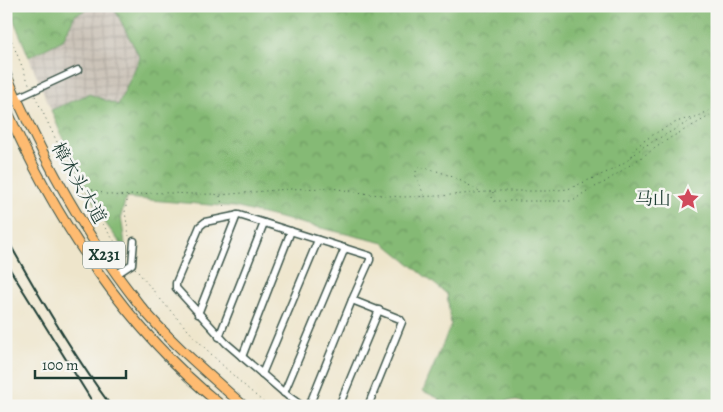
<svg xmlns="http://www.w3.org/2000/svg" width="723" height="412" font-family="Alegreya,'Noto Serif SC',serif">
  <style>
    .industrial { fill: url(#industrial-grid) }
    .forest { fill: url(#forest-crowns); stroke: #527c54 }
    .lines { fill: none; stroke-linecap: round; stroke-linejoin: round }
    .minor-casing { stroke: #3e564b; stroke-width: 9 }
    .major-casing { stroke: #3e564b; stroke-width: 11 }
    .path { stroke: #3e564b; stroke-width: 1; stroke-dasharray: 1 4; stroke-linecap: butt }
    .minor { stroke: #fff; stroke-width: 6 }
    .major { stroke: #febb71; stroke-width: 9 }
    .rail { stroke: #1f3d34; stroke-width: 2 }
    .labels { text-anchor: middle; dominant-baseline: central; stroke-width: 5; stroke-linejoin: round; paint-order: stroke }
    .shield { fill: #f6f6f2; stroke: #60746d; stroke-width: 1 }
    .shield-label { font-size: 16px; font-weight: bold; fill: #1f3d34 }
    .street-label { font-size: 18px; fill: #1f3d34; stroke: #f6f6f2 }
    .poi-label { font-size: 18px; fill: #1f3d34; stroke: #f6f6f2; text-anchor: end }
  </style>
  <defs>
    <pattern id="industrial-grid" width="8" height="8" patternUnits="userSpaceOnUse" patternTransform="scale(1.25)"><rect width="8" height="8" fill="#cbc3b8"/><path d="M0 4h8M4 0v8" fill="none" stroke="#aea89f"/></pattern>
    <pattern id="forest-crowns" width="20" height="18" patternUnits="userSpaceOnUse" patternTransform="scale(1.25)"><rect width="20" height="18" fill="#85ba75"/><path d="M2 6a3 3 0 1 1 6 0M12 15a3 3 0 1 1 6 0" fill="none" stroke="#6c9861"/></pattern>
  </defs>
  <rect width="100%" height="100%" fill="#f6f6f2"/>
  <filter id="ink" filterUnits="userSpaceOnUse"><feTurbulence type="fractalNoise" baseFrequency=".02" numOctaves="2"/><feDisplacementMap in="SourceGraphic" scale="10" xChannelSelector="R" yChannelSelector="G"/><feConvolveMatrix kernelMatrix="1 2 1 2 8 2 1 2 1" color-interpolation-filters="sRGB"/></filter>
  <filter id="wash" filterUnits="userSpaceOnUse"><feTurbulence type="fractalNoise" baseFrequency=".0096" numOctaves="4" result="noise"/><feDisplacementMap in="SourceGraphic" scale="20" xChannelSelector="R" yChannelSelector="G"/><feGaussianBlur stdDeviation="1.12" result="paint"/><feColorMatrix in="noise" values="0 0 0 0 0 0 0 0 0 0 0 0 0 0 0 0 0 1.4 0 .05"/><feComposite in="paint" operator="in"/></filter>
  <g filter="url(#wash)">
    <rect width="100%" height="100%" fill="#eee5cb"/>
    <!-- industrial -->
    <polygon class="industrial" points="95,6 113,6 140,58 118,105 89,94 51,110 29,58 63,40 75,15"/>
    <!-- forest -->
    <g class="forest">
      <polygon points="8,6 95,6 75,15 63,40 29,57"/>
      <polygon points="113,6 717,6 717,406 526,406 526,403 511,400 476,404 475,406 437,406 440,399 423,391 451,325 447,294 384,243 234,207 126,198 121,216 126,251 106,224 72,160 51,110 89,94 118,105 140,58"/>
    </g>
  </g>
  <g filter="url(#ink)">
    <g class="lines">
      <defs>
        <g id="minor">
          <polyline points="17,98 78,70"/>
          <polyline points="117,274 132,264 134,241"/>
          <polyline points="198,314 237,215"/>
          <polyline points="219,337 264,223"/>
          <polyline points="242,357 291,231"/>
          <polyline points="262,374 318,240"/>
          <polyline points="284,393 345,248"/>
          <polyline points="6,405 7,406"/>
          <polyline points="302,406 288,396 226,343 176,288 176,283 200,226 205,222 239,215 370,256 370,260 352,300 400,319 402,322 368,406"/>
          <polyline points="309,406 352,300"/>
          <polyline points="339,406 379,310"/>
        </g>
        <g id="major">
          <path d="M6 74C41 155 83 233 138 303 169 341 207 373 244 406"/>
          <path d="M6 108C55 220 126 328 222 406"/>
        </g>
      </defs>
      <!-- minor casing -->
      <use href="#minor" class="minor-casing"/>
      <!-- major casing -->
      <use href="#major" class="major-casing"/>
      <!-- path -->
      <g class="path">
        <polyline points="6,27 30,86"/>
        <path d="M35 96C62 152 87 209 127 257"/>
        <path d="M632 156C633 153 633 152 635 149 642 140 681 116 691 119"/>
        <polyline points="493,192 492,198 494,201 573,201 585,192 605,182 670,138 717,112"/>
        <path d="M83 194 94 189C109 199 133 195 151 193 171 192 192 195 213 194L220 195 288 189 331 188 370 194 402 197 439 196 498 191H547L568 189 612 170 628 160 643 147 717 106"/>
        <path d="M424 195 415 174 418 167C442 170 460 180 481 192"/>
        <polyline points="128,196 125,212 129,236"/>
        <polyline points="220,196 221,201 226,209"/>
        <path d="M135 268C175 319 219 365 268 406"/>
      </g>
      <!-- minor -->
      <use href="#minor" class="minor"/>
      <!-- major -->
      <use href="#major" class="major"/>
      <!-- rail -->
      <g class="rail">
        <path d="M6 237C38 295 72 353 111 406"/>
        <polyline points="6,263 95,406"/>
      </g>
    </g>
  </g>
  <!-- icons -->
  <defs>
    <symbol id="sight-bare" viewBox="-9 -9 18 18"><path d="M0-6L1.8-2.2L6-1.7L2.9 1.2L3.7 5.4L0 3.3L-3.7 5.4L-2.9 1.2L-6-1.7L-1.8-2.2Z" fill="#d1495b" stroke="#f6f6f2" stroke-width="2.5" paint-order="stroke"/></symbol>
  </defs>
  <g fill-rule="evenodd">
    <use href="#sight-bare" x="672" y="183" width="32" height="32"/>
  </g>
  <g class="labels">
    <!-- shield labels -->
    <rect class="shield" x="83" y="241.5" width="42" height="27" rx="4"/>
    <g class="shield-label">
      <text x="104" y="255">X231</text>
    </g>
    <!-- street labels -->
    <g class="street-label">
      <text transform="translate(79 183) rotate(60)">樟木头大道</text>
    </g>
    <!-- poi labels -->
    <g class="poi-label">
      <text x="671" y="199">马山</text>
    </g>
  </g>
  <!-- margin -->
  <rect width="723" height="412" fill="none" stroke="#f6f6f2" stroke-width="25"/>
  <!-- scale -->
  <path d="M35 370v8h91v-8" fill="none" stroke="#1f3d34" stroke-width="2.5"/>
  <text x="42" y="370" font-size="15" fill="#1f3d34" stroke="#f6f6f2" stroke-width="4" paint-order="stroke">100 m</text>
</svg>
